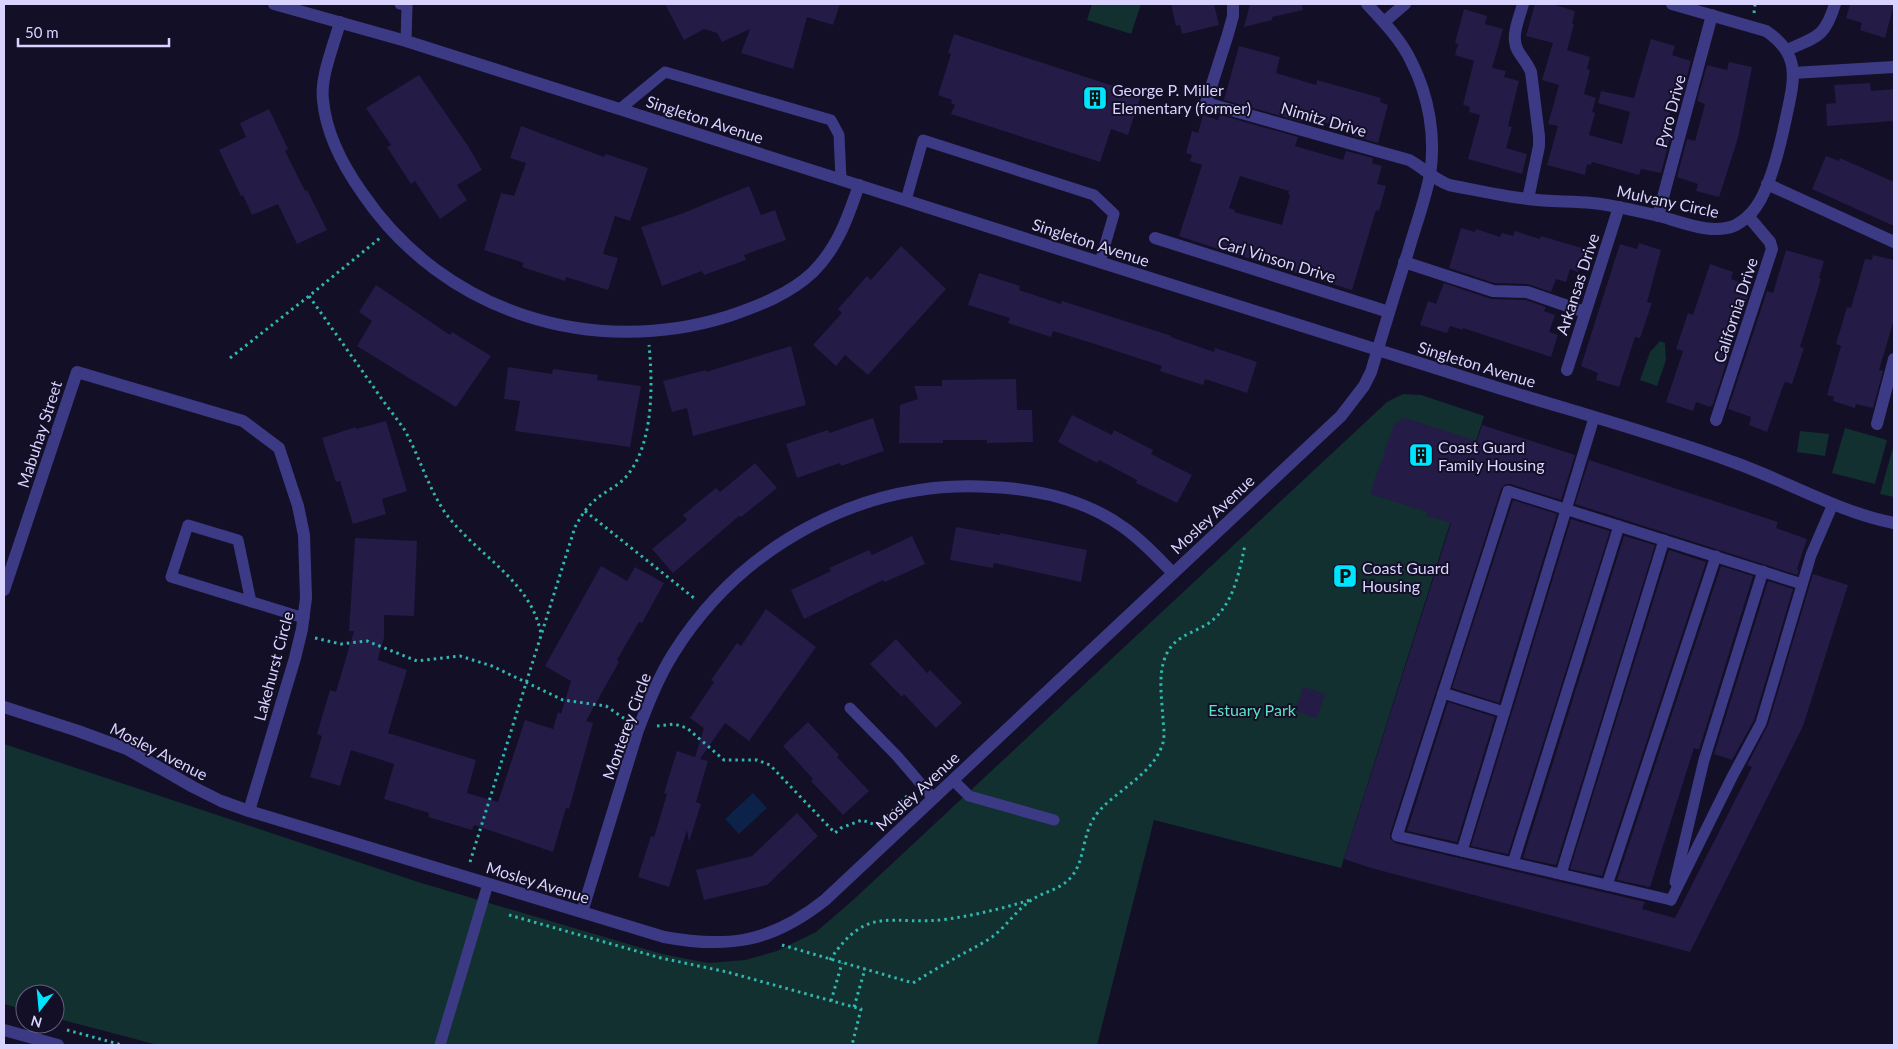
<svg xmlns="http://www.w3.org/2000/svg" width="1898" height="1049" font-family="Lato,sans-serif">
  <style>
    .green { fill: #12302f }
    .water { fill: #0c2248 }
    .building { fill: #241b47; fill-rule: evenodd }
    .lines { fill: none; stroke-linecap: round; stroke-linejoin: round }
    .path { stroke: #2fb8b0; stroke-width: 3; stroke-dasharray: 2.5 4; stroke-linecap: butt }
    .lane { stroke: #3d3a85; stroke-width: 11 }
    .street { stroke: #3d3a85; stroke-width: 12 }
    .labels { text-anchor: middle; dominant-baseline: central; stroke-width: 4; stroke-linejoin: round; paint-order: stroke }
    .poi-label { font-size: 16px; fill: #d9d4ff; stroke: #130f26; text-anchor: start }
    .street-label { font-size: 16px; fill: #d9d4ff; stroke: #130f26 }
    .park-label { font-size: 16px; fill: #5fe0c0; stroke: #130f26 }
  </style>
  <rect width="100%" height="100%" fill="#130f26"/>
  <!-- green -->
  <g class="green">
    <polygon points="1092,4 1141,4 1131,34 1087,20"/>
    <polygon points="1660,341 1665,343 1666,360 1657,386 1640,380 1650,352"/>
    <polygon points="1403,394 1421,395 1484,416 1341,868 1154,820 1097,1045 158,1045 55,1018 55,994 25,994 25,1010 4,1004 4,744 418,882 662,954 708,963 745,960 777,951 816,932 852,901 1387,402"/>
    <polygon points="1845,428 1887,440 1875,484 1832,473"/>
    <polygon points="1800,431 1829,434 1825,456 1797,452"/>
    <polygon points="1894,444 1894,497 1880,494"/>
  </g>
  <!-- water -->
  <polygon class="water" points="753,793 767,808 739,834 725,819"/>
  <!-- building -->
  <g class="building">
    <polygon points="665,4 840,4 833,25 807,17 793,69 741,53 750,29 722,42 717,33 704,29 684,40"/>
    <polygon points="1171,4 1214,4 1219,25 1182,34 1180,25 1176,26"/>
    <polygon points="1250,4 1302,4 1303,10 1272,17 1272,20 1244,27"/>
    <polygon points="1535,4 1552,4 1575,11 1572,24 1574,24 1567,50 1590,57 1587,69 1590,70 1584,94 1596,98 1592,112 1595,113 1589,135 1622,144 1630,112 1598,103 1601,91 1634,98 1651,39 1675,46 1672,55 1691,61 1682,97 1675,95 1664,134 1671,135 1661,173 1641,169 1639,175 1592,162 1591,165 1587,164 1585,175 1547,165 1558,126 1548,124 1559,85 1542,80 1553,43 1526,36"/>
    <polygon points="1850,4 1894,4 1885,38 1860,30 1862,23 1846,18"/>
    <polygon points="1464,9 1487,16 1485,24 1503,29 1492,68 1506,71 1504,77 1519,81 1508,126 1512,127 1506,148 1527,154 1522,174 1468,159 1480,115 1469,112 1470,107 1463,105 1474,61 1455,55 1458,44 1455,43"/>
    <polygon points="954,34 1141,95 1128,135 1111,129 1100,162 951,114 955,105 951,103 952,100 938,95 951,54 948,53"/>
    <polygon points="1239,46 1280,57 1276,73 1316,85 1317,80 1381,98 1380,102 1388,105 1378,143 1350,135 1351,130 1304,117 1302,122 1224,100"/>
    <polygon points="1729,62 1752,67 1738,138 1719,197 1696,191 1698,184 1677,177 1687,139 1695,141 1705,104 1697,101 1707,65 1727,70"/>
    <polygon points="419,75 468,146 482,170 457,185 467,200 440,219 415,181 411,184 387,147 391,145 366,108"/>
    <polygon points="1870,83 1871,91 1894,89 1894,121 1827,126 1826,104 1836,103 1834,85"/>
    <polygon points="269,109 288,149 285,151 305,191 307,190 327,230 297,244 278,204 252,215 243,195 241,196 219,150 246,137 240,123"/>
    <path d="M1203 115 1218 120 1220 115 1298 137 1295 146 1343 160 1346 151 1373 158 1372 163 1382 166 1377 184 1386 186 1379 211 1376 210 1352 290 1224 251 1179 236 1202 165 1190 161 1192 155 1186 153 1192 131 1198 133ZM1240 176 1289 191 1288 194 1290 195 1282 225 1234 212 1235 210 1229 208Z"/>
    <polygon points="521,126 604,157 606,154 648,168 630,221 615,216 603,254 618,258 608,290 566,277 565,281 522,267 524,263 484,250 501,193 514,196 526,163 510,158"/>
    <polygon points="1826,156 1839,161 1840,158 1894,182 1894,226 1812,189"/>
    <polygon points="749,186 761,215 775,210 786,240 744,255 746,260 704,275 702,271 662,286 641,227 681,214"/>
    <polygon points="1461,228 1475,232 1476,229 1500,237 1502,233 1513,236 1515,231 1540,239 1541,236 1585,249 1578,272 1570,269 1566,282 1556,279 1551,292 1528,284 1494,283 1449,268"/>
    <polygon points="1639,243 1661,250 1647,302 1652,303 1640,338 1635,337 1619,387 1596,380 1598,373 1581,366 1620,244 1637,249"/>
    <polygon points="901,246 946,289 868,375 845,355 836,366 813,345 842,313 838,309 867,276 871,280"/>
    <polygon points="1786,250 1824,261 1819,278 1821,279 1800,347 1804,348 1792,384 1785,382 1783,386 1767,432 1749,425 1751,417 1728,409 1767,291 1773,293"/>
    <polygon points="1873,255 1894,260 1894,320 1879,370 1883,371 1873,408 1856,404 1855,408 1833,401 1834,397 1827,395 1841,346 1836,344 1847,307 1851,308 1865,259 1872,260"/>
    <polygon points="1710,264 1733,272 1731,279 1751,286 1713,404 1710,407 1696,402 1693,411 1666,402 1683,351 1676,349 1688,313 1693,315"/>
    <polygon points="979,273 1020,286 1019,290 1061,304 1062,301 1172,336 1171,337 1214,352 1215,348 1257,362 1247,393 1205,379 1203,385 1160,371 1162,366 1095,344 1053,331 1051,337 1008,323 1010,318 968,305"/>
    <polygon points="1444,283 1491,299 1526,300 1546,307 1544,311 1555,315 1549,332 1558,335 1551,357 1463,328 1463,330 1450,326 1447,333 1420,325 1428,301 1436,304"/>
    <polygon points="376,285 450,335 452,332 491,356 456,407 357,346 372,321 359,312"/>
    <polygon points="791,346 806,405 693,436 687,408 672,412 663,381 706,370 706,372"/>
    <polygon points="508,367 552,374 553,369 598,375 597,380 641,386 630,447 515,431 520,401 504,399"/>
    <polygon points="1016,379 1017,410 1032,410 1033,442 987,443 987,440 943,440 943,443 899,443 900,405 918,399 914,386 942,386 942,380"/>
    <polygon points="1072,415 1112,435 1114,430 1153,450 1151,454 1192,475 1177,503 1136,483 1137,480 1099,460 1097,463 1058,442"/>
    <polygon points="873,418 884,451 841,466 840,463 797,478 786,444 828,430 829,433"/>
    <polygon points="1405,418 1477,441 1482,425 1575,455 1561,500 1510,484 1506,484 1501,489 1390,834 1390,838 1395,843 1645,902 1642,909 1675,918 1752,767 1747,765 1768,725 1813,574 1848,585 1803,726 1690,952 1371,868 1344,859 1451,523 1426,516 1427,512 1370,494 1394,424"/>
    <polygon points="386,421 407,491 382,499 386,514 353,524 340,481 336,482 322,438 356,427 356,429"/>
    <polygon points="1589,460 1778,522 1776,528 1807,539 1797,569 1799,570 1797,575 1575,504"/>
    <polygon points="755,463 777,488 741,517 739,516 673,573 652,549 687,520 683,515 716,488 720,492"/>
    <polygon points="1513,500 1557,514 1499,703 1452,688"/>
    <polygon points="1571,519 1610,531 1508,854 1471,846"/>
    <polygon points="956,527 1000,535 1000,533 1087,550 1081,582 994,563 993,568 950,560"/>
    <polygon points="912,536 925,564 885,582 883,580 804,619 791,590 831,571 829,568 869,550 872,555"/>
    <polygon points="1624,536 1655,545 1556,865 1523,858"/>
    <polygon points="355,538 417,541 414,616 384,615 384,638 378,658 378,660 407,670 388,733 476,760 467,793 498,802 525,720 553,729 558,712 561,714 571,681 545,666 601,566 627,581 635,567 664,583 642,623 639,622 617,660 619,662 586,721 593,723 569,809 566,808 553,852 474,825 472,830 428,817 429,813 384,799 394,764 351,750 340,786 310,777 322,736 317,734 330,690 336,692 354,631 349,631"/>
    <polygon points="1669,550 1706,562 1602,876 1570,869"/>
    <polygon points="1721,566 1753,576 1699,750 1694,748 1650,887 1617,880"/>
    <polygon points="1768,581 1793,589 1754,720 1732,760 1714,754"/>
    <polygon points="766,609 816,647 749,741 725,723 700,759 708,761 696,802 701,804 689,842 687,830 669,887 638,877 651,836 654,837 667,794 664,793 677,751 695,757 704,728 690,718 714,682 711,680 737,643 741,646"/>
    <polygon points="896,639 927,673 930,670 962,703 936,728 904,694 902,697 870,664"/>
    <polygon points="1303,687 1325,694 1317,718 1295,711"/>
    <polygon points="1448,702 1495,717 1457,842 1407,831"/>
    <polygon points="808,722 839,755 837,757 869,791 843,815 811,781 813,779 783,746"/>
    <polygon points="797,813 818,836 767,885 704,900 696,870 752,856"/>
  </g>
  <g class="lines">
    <!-- path -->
    <g class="path">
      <polyline points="1754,13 1755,4"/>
      <path d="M309 296C331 327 353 358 375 389 384 403 395 416 404 429 419 455 427 485 444 511 474 554 531 579 541 634"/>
      <polyline points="230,358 309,296 380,238"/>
      <polyline points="585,511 694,598"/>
      <polyline points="315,638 341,644 367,641 417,661 460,656 492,666 563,700 606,706 625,719"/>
      <polyline points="657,726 674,724 687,728 724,760 757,760 770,765 835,833 841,828 862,820 873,824 883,821 909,794"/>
      <path d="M470 862 575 527C580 518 585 509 593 502 602 493 614 488 623 480 654 449 653 386 649 345"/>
      <polyline points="509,915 661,958 727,972 861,1009 852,1045"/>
      <path d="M782 945 913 983C926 975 939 967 952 960 965 952 979 946 992 937 1007 926 1017 909 1033 899 1046 891 1062 889 1072 876 1086 859 1081 832 1099 811 1119 789 1151 775 1162 746 1165 738 1164 729 1163 720 1162 698 1157 673 1167 653 1175 637 1192 633 1206 625 1233 608 1239 573 1245 545"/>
      <path d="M830 960C868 902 893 927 948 919 976 915 1004 908 1030 900"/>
      <polyline points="831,1001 842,963"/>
      <polyline points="854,1007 865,969"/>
      <polyline points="67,1030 122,1045"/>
    </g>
    <!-- lane -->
    <g class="lane">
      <polyline points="400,4 407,6 406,41"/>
      <polyline points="620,109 665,72 831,120 839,135 841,179"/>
      <polyline points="906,200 923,140 1094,195 1114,214 1100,262"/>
      <polyline points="251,602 238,540 188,525 171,577 304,618"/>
      <polyline points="1443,693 1504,712"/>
      <polyline points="850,708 897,756 933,798"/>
      <polyline points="953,780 969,796 1054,820"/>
      <polyline points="1462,851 1594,418"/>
      <polyline points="1513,863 1619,526"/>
      <polyline points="1561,874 1664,540"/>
      <polyline points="1675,882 1704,760 1763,571"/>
      <polyline points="1607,885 1716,556"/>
      <polyline points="1671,900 1397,836 1508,491 1802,584"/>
      <polyline points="1671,900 1732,777 1761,723 1811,555 1833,504"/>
      <polyline points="440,1045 488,884"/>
    </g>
    <!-- street -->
    <g class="street">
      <path d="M274 4 406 41C774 158 1140 276 1508 391 1583 414 1659 435 1733 462 1787 481 1838 512 1894 523"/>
      <path d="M1233 4V16L1228 34 1206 103 1409 160C1424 168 1433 179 1449 185 1475 190 1501 196 1528 199 1549 202 1570 201 1592 203 1614 205 1637 211 1659 216 1682 222 1713 236 1736 225 1743 221 1751 214 1756 207 1770 187 1781 142 1786 118 1794 80 1802 55 1766 31L1672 4"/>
      <path d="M1523 4C1519 19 1510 37 1518 51 1523 59 1528 64 1531 72L1539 136V146L1528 199"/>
      <path d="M340 22C334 45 320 77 323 100 326 134 343 166 363 194 444 313 593 359 729 316 758 306 790 294 813 272 838 247 848 217 859 185"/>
      <polyline points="1384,22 1405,4"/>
      <path d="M1787 50C1817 37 1825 37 1835 4"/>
      <polyline points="1793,73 1894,67"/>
      <polyline points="1767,184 1894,242"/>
      <polyline points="1658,216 1712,15"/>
      <polyline points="1155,238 1389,312"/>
      <polyline points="1404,262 1493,291 1527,292 1585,312"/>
      <polyline points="1567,370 1619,207"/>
      <polyline points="1716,420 1772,249 1770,242 1748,216"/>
      <polyline points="1877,424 1894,359"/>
      <polyline points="4,590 77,372 243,421 279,448 298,506 304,535 306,598 302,629 295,658 249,811"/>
      <path d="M4 707 78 731 127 749 193 787 221 801 249 811 664 937C729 949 772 942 825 900L1341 416 1364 386 1371 372C1383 332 1395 292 1408 252 1415 227 1425 201 1430 175 1436 137 1429 96 1411 61 1401 40 1383 21 1367 4"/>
      <path d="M582 912 638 730C648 704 658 678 673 654 741 545 863 479 991 487 1038 489 1084 499 1123 527 1142 540 1157 557 1173 573"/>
      <polyline points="4,1030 58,1045"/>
    </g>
  </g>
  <!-- icons -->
  <defs>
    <symbol id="building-square" viewBox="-11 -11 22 22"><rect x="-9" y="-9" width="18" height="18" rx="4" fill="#00e5ff" stroke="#130f26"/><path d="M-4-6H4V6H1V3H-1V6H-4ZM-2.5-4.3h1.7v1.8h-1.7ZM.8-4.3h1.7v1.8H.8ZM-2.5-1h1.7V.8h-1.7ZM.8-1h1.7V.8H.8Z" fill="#111"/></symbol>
    <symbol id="parking-square" viewBox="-11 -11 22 22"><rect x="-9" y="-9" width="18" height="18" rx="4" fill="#00e5ff" stroke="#130f26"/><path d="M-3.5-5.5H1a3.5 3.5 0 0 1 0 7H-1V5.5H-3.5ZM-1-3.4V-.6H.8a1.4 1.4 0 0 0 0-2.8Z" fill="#111"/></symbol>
  </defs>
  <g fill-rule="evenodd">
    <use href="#building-square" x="1081" y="84" width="28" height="28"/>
    <use href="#building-square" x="1407" y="441" width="28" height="28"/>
    <use href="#parking-square" x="1331" y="562" width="28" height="28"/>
  </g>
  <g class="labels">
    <!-- poi labels -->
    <g class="poi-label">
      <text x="1112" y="89">George P. Miller<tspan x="1112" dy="18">Elementary (former)</tspan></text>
      <text x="1438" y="446">Coast Guard<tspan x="1438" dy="18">Family Housing</tspan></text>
      <text x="1362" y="567">Coast Guard<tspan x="1362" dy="18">Housing</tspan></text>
    </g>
    <!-- street labels -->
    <g class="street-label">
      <text transform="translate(1670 111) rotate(-75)">Pyro Drive</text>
      <text transform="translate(705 119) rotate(18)">Singleton Avenue</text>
      <text transform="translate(1324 119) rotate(16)">Nimitz Drive</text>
      <text transform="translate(1668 201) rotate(12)">Mulvany Circle</text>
      <text transform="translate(1091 242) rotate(18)">Singleton Avenue</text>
      <text transform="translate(1277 259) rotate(17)">Carl Vinson Drive</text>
      <text transform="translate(1577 284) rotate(-72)">Arkansas Drive</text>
      <text transform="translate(1735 310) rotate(-72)">California Drive</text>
      <text transform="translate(1477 364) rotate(17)">Singleton Avenue</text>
      <text transform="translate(39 434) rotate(-72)">Mabuhay Street</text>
      <text transform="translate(1212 514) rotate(-43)">Mosley Avenue</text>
      <text transform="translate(273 666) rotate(-75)">Lakehurst Circle</text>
      <text transform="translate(626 726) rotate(-70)">Monterey Circle</text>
      <text transform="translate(159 751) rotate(27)">Mosley Avenue</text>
      <text transform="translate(917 791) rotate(-43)">Mosley Avenue</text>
      <text transform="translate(538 882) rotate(17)">Mosley Avenue</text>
    </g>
    <!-- park labels -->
    <g class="park-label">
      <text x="1252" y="709">Estuary Park</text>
    </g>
  </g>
  <!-- border -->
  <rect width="1898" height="1049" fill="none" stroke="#d9d4ff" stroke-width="10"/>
  <!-- north arrow -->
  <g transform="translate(40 1009) rotate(196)"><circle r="24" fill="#130f26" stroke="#625e7d"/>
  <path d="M0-4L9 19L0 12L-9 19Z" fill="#00e5ff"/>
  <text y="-8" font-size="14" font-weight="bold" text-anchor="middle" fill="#d9d4ff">N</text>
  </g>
  <!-- scale -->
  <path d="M18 38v8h151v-8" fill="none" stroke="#d9d4ff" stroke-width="2.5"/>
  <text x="25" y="38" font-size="15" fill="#d9d4ff" stroke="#130f26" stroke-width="4" paint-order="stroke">50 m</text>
</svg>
